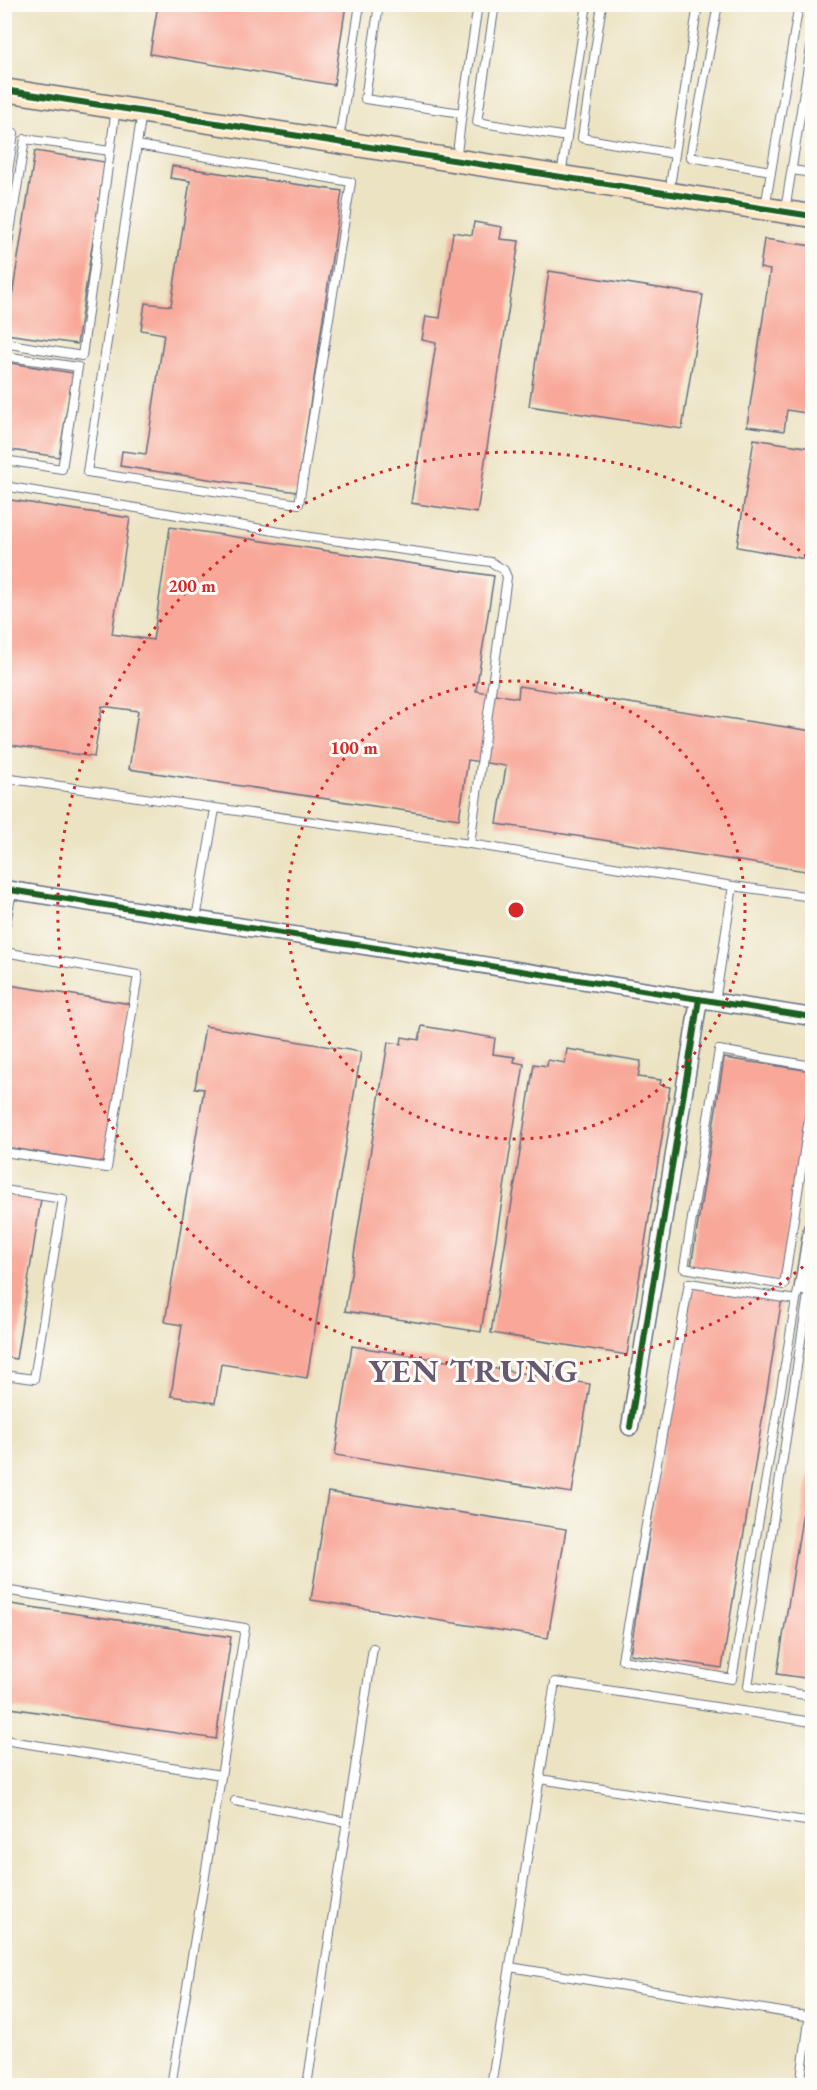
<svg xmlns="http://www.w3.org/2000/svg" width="817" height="2090" font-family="'EB Garamond',serif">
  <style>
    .building { fill: #f8a798 }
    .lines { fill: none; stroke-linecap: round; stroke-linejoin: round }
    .lane-casing { stroke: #646e81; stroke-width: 10 }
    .street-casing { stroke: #646e81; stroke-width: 19 }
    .secondary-casing { stroke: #646e81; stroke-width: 25 }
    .lane { stroke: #fff; stroke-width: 8 }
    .street { stroke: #fff; stroke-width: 16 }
    .secondary { stroke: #fce6c4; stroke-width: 22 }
    .cycleway-casing { stroke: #fdfcf7; stroke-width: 10 }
    .cycleway { stroke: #1b5e20; stroke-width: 6 }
    .ring { fill: none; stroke: #d62828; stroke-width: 3; stroke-dasharray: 3 6 }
    .labels { text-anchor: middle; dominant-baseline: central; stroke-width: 6; stroke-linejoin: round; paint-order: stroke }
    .district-label { font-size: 33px; font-weight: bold; letter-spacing: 1.5px; fill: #685972; stroke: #fdfcf7 }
    .centre { fill: #d62828; stroke: #fdfcf7; stroke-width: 3 }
    .ring-label { font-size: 18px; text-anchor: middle; font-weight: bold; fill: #d62828; stroke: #fdfcf7; stroke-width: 6; stroke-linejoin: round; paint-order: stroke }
  </style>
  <rect width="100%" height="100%" fill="#fdfcf7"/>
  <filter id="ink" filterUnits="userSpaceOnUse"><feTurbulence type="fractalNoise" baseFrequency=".0167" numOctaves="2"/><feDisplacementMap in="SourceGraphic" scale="12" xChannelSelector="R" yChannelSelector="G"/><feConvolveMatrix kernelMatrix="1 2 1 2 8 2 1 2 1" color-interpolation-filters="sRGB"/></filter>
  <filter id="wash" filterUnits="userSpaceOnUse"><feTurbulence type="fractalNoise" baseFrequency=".008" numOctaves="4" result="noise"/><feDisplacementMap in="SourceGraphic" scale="24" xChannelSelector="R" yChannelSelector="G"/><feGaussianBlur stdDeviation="1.35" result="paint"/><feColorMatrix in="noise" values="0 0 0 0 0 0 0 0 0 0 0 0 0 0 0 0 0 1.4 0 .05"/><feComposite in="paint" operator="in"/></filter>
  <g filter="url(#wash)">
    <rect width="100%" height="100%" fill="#ece3c3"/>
    <g id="blocks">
      <!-- building -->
      <g class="building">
        <polygon points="158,4 346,4 334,85 150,54"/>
        <polygon points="35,151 105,162 77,344 6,334"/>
        <polygon points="172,166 342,191 297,492 120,466 122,451 146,454 164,334 141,330 145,303 171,306 190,181 170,178"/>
        <polygon points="474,222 502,227 500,239 519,241 477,513 411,503 436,343 422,340 426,316 440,318 453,232 472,235"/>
        <polygon points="764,239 812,246 812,414 787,410 784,431 747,426 770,270 760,268"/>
        <polygon points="549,271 703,295 682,429 529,406"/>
        <polygon points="4,362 73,373 59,457 4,449"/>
        <polygon points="754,439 812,448 812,560 737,547"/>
        <polygon points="4,499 130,518 112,634 153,640 170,527 494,576 476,691 518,698 519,686 812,731 812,872 497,824 506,766 468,760 459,819 129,769 138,711 102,706 94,757 4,744"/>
        <polygon points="9,985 131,1004 106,1163 4,1147 4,1016"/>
        <polygon points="205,1026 361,1052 307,1378 221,1364 215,1403 171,1396 182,1325 165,1322 204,1089 195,1088"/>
        <polygon points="422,1026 495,1038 493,1054 515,1057 514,1062 524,1064 481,1332 345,1311 388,1042 401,1044 402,1037 419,1040"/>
        <polygon points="567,1049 641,1061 638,1077 661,1080 660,1085 670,1087 627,1355 491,1333 534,1064 547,1066 548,1060 565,1063"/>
        <polygon points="724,1058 812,1071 812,1086 781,1282 691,1267"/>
        <polygon points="4,1194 41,1199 16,1359 4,1357"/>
        <polygon points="689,1284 782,1298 722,1668 630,1654"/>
        <polygon points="352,1346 590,1384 572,1493 335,1455"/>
        <polygon points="811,1462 812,1462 812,1679 777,1674"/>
        <polygon points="328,1492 566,1529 548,1638 311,1600"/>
        <polygon points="4,1603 231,1637 216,1739 4,1707"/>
      </g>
    </g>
  </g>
  <g filter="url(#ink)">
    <use href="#blocks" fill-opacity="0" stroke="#646e81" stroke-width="1.5"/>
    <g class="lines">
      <defs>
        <g id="lane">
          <polyline points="379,4 365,99 462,113 478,4"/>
          <polyline points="495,4 477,122 567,137"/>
          <polyline points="602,4 582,138 675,154"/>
          <polyline points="718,4 690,157 771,171"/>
          <polyline points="4,131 14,133 4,196"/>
          <polyline points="339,140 360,4"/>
          <polyline points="137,145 351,182 299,504 87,472 142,112"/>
          <polyline points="456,161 462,113"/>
          <polyline points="792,170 812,173"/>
          <polyline points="561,176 587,4"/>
          <polyline points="669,193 698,4"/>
          <polyline points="765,208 799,4"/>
          <polyline points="785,211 812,41"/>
          <polyline points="4,269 25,139 110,151"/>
          <polyline points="4,343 82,356 116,108"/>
          <polyline points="4,356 78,367 62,469 4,460"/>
          <polyline points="4,486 310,537 491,562 504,570 507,577 470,844"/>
          <polyline points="4,778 470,844 733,886 812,897"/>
          <polyline points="196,919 215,809"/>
          <polyline points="4,934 12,891"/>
          <polyline points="4,952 138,975 107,1168 4,1152"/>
          <polyline points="715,1002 733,886"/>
          <polyline points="812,1066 719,1050 684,1268 784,1285 812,1098"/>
          <polyline points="4,1190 63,1199 34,1379 4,1375"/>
          <polyline points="796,1300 689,1283 622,1660 732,1679 796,1300 799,1286 809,1288 748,1686 812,1696"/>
          <polyline points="4,1590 245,1628 171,2086"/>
          <polyline points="4,1740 221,1775"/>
          <polyline points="540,1779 812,1822"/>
          <polyline points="235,1801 347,1822"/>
          <polyline points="510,1967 812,2017"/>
          <polyline points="307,2086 373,1648"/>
          <polyline points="491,2086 555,1682 812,1722"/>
          <polyline points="800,2086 812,1999"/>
        </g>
        <g id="street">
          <polyline points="4,889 812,1017"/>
          <polyline points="803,1287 812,1229"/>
          <polyline points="630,1427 699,999"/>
        </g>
        <polyline id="secondary" points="4,90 812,216"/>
      </defs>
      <!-- lane casing -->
      <use href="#lane" class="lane-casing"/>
      <!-- street casing -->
      <use href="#street" class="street-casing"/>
      <!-- secondary casing -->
      <use href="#secondary" class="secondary-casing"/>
      <!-- lane -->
      <use href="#lane" class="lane"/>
      <!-- street -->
      <use href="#street" class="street"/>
      <!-- secondary -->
      <use href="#secondary" class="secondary"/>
      <defs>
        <g id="cycleway">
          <polyline points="4,90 812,216"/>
          <polyline points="4,889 812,1017"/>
          <polyline points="630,1427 699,999"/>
        </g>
      </defs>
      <!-- cycleway casing -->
      <use href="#cycleway" class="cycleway-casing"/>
      <!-- cycleway -->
      <use href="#cycleway" class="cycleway"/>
    </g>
  </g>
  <!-- distance rings -->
  <g class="ring">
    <circle cx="516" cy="910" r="229"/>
    <path d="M810 1261A458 458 0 1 1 810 559"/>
  </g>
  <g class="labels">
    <!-- district labels -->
    <g class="district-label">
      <text x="474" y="1370">YEN TRUNG</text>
    </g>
  </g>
  <circle cx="516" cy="910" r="9" class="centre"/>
  <g class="ring-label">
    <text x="192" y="592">200 m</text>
    <text x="354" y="754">100 m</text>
  </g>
  <!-- margin -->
  <rect width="817" height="2090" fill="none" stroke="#fdfcf7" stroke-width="24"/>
</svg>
